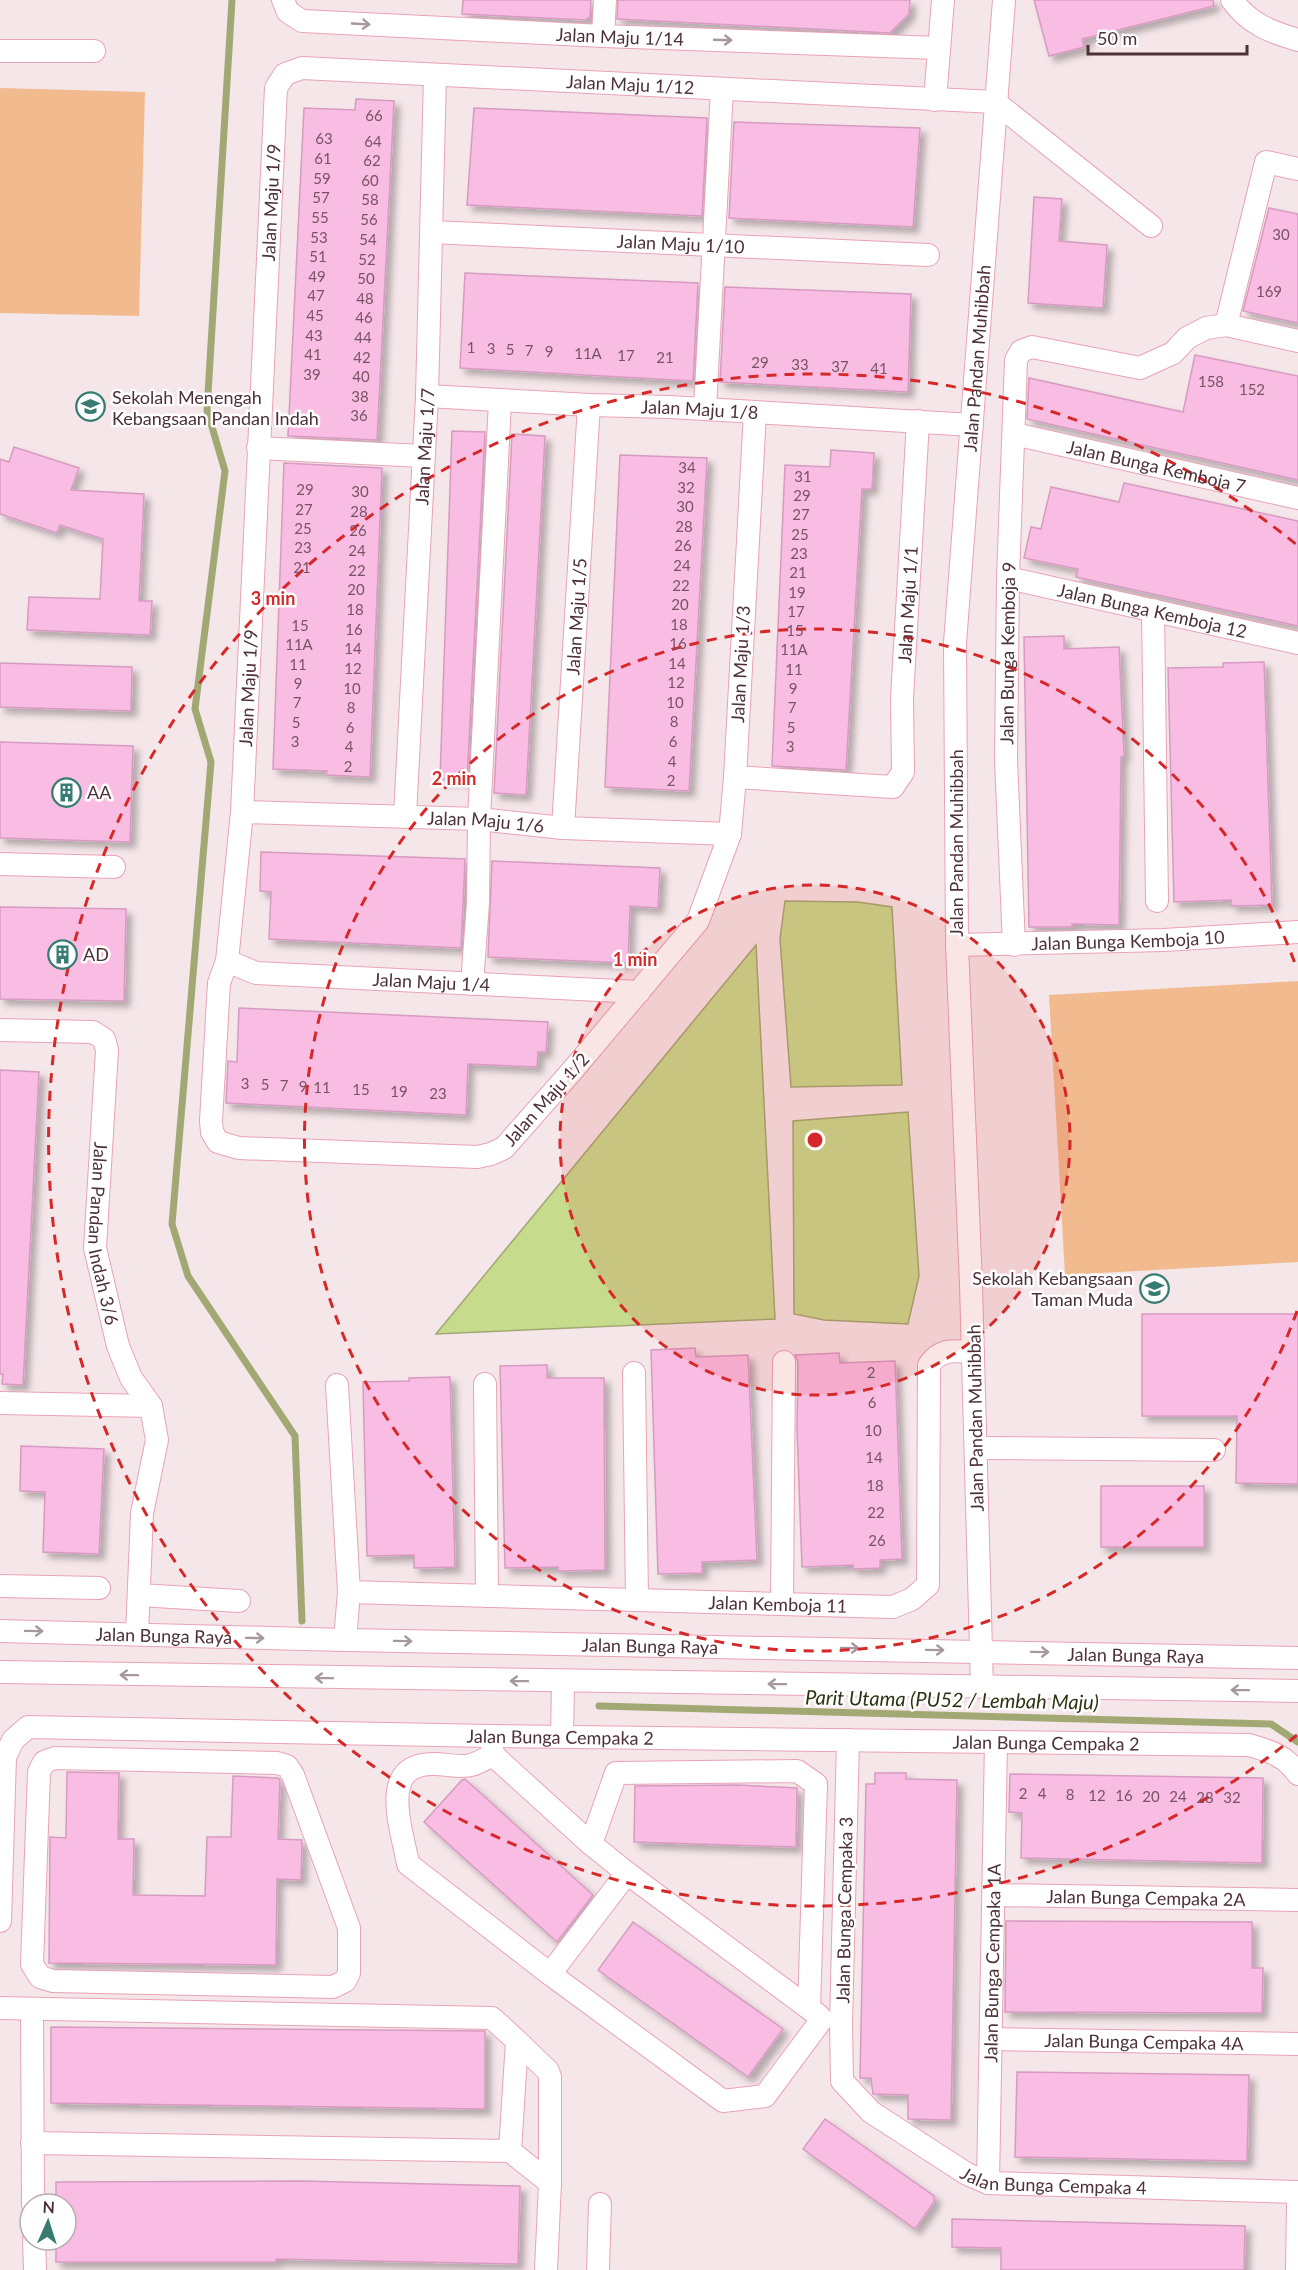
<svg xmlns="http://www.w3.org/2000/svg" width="1298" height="2270" font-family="Lato,sans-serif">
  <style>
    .green { fill: #f1bb8f }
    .water { fill: #c6db8c; stroke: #a2a873; stroke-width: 1.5 }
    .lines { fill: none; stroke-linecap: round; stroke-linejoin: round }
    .stream { stroke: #a2a873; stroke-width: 7 }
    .building { fill: #f9bde3; stroke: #d79bc1; stroke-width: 1.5; filter: url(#shadow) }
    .minor-casing { stroke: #e9a3b6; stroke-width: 24 }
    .minor { stroke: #fff; stroke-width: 22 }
    .oneway { stroke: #a6989c }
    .ring { fill: none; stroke: #d62828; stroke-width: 3; stroke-dasharray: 10 8 }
    .labels { text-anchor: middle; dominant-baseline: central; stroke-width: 5; stroke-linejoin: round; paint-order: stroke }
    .number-label { font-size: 15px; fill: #785363 }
    .street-label { font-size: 18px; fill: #4d3038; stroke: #fff }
    .poi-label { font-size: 18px; fill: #4d3038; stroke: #fff; text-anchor: start }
    .water-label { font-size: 20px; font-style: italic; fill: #2c3413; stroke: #fff }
    .centre { fill: #d62828; stroke: #fff; stroke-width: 3 }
    .ring-label { font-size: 18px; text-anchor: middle; font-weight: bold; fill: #d62828; stroke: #fff; stroke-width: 5; stroke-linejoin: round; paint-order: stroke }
  </style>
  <defs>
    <filter id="shadow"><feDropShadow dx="5.5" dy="5.5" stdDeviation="3" flood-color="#0004"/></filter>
  </defs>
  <rect width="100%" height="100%" fill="#f5e6e9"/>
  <!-- green -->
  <g class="green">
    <polygon points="0,88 145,92 139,316 0,313"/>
    <polygon points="1298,981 1298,1262 1065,1275 1049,995"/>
  </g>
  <!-- water -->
  <g class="water">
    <polygon points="785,901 858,902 892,907 902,1085 791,1087 780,939"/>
    <polygon points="756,945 775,1319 436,1334"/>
    <polygon points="908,1112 919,1276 908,1324 824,1320 794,1314 793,1121"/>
  </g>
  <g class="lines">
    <!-- stream -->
    <g class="stream">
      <polyline points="232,0 207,410 225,471 195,709 211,762 172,1224 188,1276 295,1436 302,1621"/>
      <polyline points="599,1706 1271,1724 1298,1742"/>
    </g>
  </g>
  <!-- building -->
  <g class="building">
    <polygon points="463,0 591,0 590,18 587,18 587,20 462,14"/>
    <polygon points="618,0 910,0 909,14 890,33 617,19"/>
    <polygon points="1034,0 1213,0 1214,6 1082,39 1084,47 1049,56"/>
    <polygon points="356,99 394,101 377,440 288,436 304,108 355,110"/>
    <polygon points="474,108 707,118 702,216 467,205"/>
    <polygon points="734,122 920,128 913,227 729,218"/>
    <polygon points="1034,197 1062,199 1059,241 1107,245 1103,308 1028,303"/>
    <polygon points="1269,208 1298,214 1298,323 1243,311"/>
    <polygon points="465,273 698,283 693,381 460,368"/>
    <polygon points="725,287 911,294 908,392 720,382"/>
    <polygon points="1195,355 1298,376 1298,480 1027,419 1029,378 1183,412"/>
    <polygon points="452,431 485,432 467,780 440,779"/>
    <polygon points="512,434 545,436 526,795 494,793"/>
    <polygon points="14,447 79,468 71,490 144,494 139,601 152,601 150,635 27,630 29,597 100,599 103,539 60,525 57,533 0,514 0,459 9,462"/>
    <polygon points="831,450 874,453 872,489 862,489 846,770 772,766 785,465 830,467"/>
    <polygon points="620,455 707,458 689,791 605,787"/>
    <polygon points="284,463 382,468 370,777 326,775 327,771 273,769"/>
    <polygon points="1124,483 1298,521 1298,626 1076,577 1078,569 1024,558 1031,527 1041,529 1051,487 1119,502"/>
    <polygon points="1064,636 1064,649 1119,647 1124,756 1121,757 1119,925 1072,924 1072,927 1029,927 1024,637"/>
    <polygon points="1264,662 1272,905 1232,906 1231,900 1174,902 1168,668 1223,667 1223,663"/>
    <polygon points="0,663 132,667 131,711 0,707"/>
    <polygon points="0,742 133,746 130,842 0,838"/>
    <polygon points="261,852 465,859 461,948 269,939 271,892 260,891"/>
    <polygon points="492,861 660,868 658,908 630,906 628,963 488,957"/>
    <polygon points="0,907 126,909 124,1001 0,999"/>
    <polygon points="239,1008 548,1022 546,1052 538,1052 537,1067 468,1064 466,1115 226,1103 228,1061 237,1062"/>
    <polygon points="0,1070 39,1072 23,1385 2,1384 3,1374 0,1374"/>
    <polygon points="1142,1314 1298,1314 1298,1484 1236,1483 1237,1416 1142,1416"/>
    <polygon points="695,1348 696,1357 748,1355 757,1560 702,1562 702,1573 658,1574 651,1350"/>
    <polygon points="839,1353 840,1363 895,1361 902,1559 880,1560 880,1568 853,1569 853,1565 802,1567 797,1429 798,1362 795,1355"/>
    <polygon points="547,1365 547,1378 604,1378 605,1570 558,1571 558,1567 505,1568 500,1366"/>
    <polygon points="450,1377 455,1567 414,1568 414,1555 367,1556 363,1382 409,1381 409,1378"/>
    <polygon points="21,1446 104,1449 99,1554 43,1552 45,1492 20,1491"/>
    <rect x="1101" y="1486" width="103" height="61"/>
    <polygon points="67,1772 119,1773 118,1839 134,1839 133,1895 205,1896 207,1837 231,1837 233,1776 278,1778 280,1780 278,1839 302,1840 301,1880 277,1879 276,1965 49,1963 50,1837 66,1838"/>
    <polygon points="875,1773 906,1773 906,1779 957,1780 951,2120 908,2119 908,2095 873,2094 871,2078 860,2078 866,1784 875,1784"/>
    <polygon points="1010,1774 1263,1778 1262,1863 1021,1858 1022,1813 1009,1812"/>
    <polygon points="465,1779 593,1895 557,1942 424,1822 462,1780"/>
    <polygon points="738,1785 797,1788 796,1847 634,1842 635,1786"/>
    <polygon points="1006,1921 1252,1922 1252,1968 1263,1968 1262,2013 1005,2012"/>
    <polygon points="633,1922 783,2029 748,2077 598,1970"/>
    <polygon points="51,2027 485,2031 485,2109 51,2103"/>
    <polygon points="1017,2072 1249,2075 1247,2161 1015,2157"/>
    <polygon points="825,2119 934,2196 934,2202 915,2229 803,2149"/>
    <polygon points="56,2182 302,2181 520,2186 518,2264 276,2259 276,2262 56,2262 56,2240 66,2240 66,2204 56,2204"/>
    <polygon points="952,2219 1245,2226 1244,2270 1001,2270 1001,2248 952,2247"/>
  </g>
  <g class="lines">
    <defs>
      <g id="minor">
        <path id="s1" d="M283 0 288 12 302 21 603 36 939 48"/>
        <path d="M1232 0C1249 24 1271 32 1298 40"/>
        <polyline points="603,36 605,0"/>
        <polyline points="0,51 94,51"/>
        <polyline points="935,100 943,0"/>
        <path id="s2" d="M432 232 928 255"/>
        <polyline points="1226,325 1266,162 1298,169"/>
        <path id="s3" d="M427 396 589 405 670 407 972 425"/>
        <polyline points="705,409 722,89"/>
        <path id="s4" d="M755 413 735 777 730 834 698 921 572 1071 504 1148 491 1154 477 1157 239 1148 218 1142 212 1132 211 1121 219 983 227 961 242 812 276 88 285 74 302 68 995 102 1151 226"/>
        <path id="s5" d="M1014 434 1298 498"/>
        <polyline points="258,448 423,456"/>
        <path id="s6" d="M1008 578 1298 643"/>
        <polyline points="1153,610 1157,901"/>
        <path id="s7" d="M735 777 893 787 903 772 902 698 918 421"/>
        <path id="s8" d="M242 812 479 819 563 828 730 834"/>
        <path id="s9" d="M405 816 427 396 435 75"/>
        <path id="s10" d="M563 828 589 405"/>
        <polyline points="0,864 114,867"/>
        <path id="s11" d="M957 945 1164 940 1298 932"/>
        <path id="s12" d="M1014 945 1006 760 1008 578 1016 360 1021 351 1032 347 1140 368 1173 353 1187 338 1206 328 1226 325 1298 341"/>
        <path id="s13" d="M227 961 256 973 639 992"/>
        <polyline points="472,984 478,903 479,819 500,401"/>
        <path id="s14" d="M0 1030 93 1032 104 1039 107 1050 95 1248 118 1346 131 1378 151 1406 157 1440 142 1513 137 1634"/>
        <polyline points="634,1373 637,1600"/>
        <polyline points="485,1384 487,1596"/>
        <polyline points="337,1385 349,1592 345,1640"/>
        <polyline points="0,1403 151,1406"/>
        <polyline points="976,1448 1214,1450"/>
        <polyline points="0,1586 99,1588"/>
        <path id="s15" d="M349 1592 893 1607 912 1599 928 1585 929 1365C941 1348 954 1351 973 1352"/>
        <polyline points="139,1595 239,1601"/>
        <polyline points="782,1604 784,1362"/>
        <path id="s16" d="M0 1631 345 1640 1298 1658"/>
        <polyline points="0,1672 1298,1691"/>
        <path id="s17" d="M982 1687 971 1285 957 945 955 643 1004 0"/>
        <polyline points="562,1737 563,1681"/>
        <polyline points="491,1740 493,1755 591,1844 627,1873 818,2015"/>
        <path id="s18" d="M848 1740 841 2024 842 2081 871 2112 967 2174 988 2183 1298 2192"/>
        <path d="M493 1755C486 1758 479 1763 471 1765 461 1768 446 1764 434 1764 377 1763 402 1829 408 1864L550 1974 723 2101 765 2096 822 2019"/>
        <polygon points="55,1758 277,1763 287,1766 293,1775 349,1928 349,1973 345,1981 333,1987 53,1981 40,1977 32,1964 39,1772 44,1762"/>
        <polyline points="591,1844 616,1773 797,1771 816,1784 809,2008"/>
        <path id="s19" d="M994 1895 1298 1900"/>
        <path id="s20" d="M0 1921 5 1757 13 1740 28 1727 491 1736 1249 1745C1270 1751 1286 1756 1298 1774"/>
        <polyline points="550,1974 627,1873"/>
        <polyline points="0,2008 492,2018 517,2041 510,2151"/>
        <polyline points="32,2009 33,2204"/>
        <path id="s21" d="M991 2039 1298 2044"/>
        <polyline points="517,2041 548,2071 550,2077 550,2183"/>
        <polyline points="32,2143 510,2151 550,2183 546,2270"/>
        <path id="s22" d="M988 2183 996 1742"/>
        <polyline points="34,2240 35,2270"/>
        <polyline points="598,2270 600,2204"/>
        <polyline points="1297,2270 1298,2203"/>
      </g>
    </defs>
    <!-- minor casing -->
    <use href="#minor" class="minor-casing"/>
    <!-- minor -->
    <use href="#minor" class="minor"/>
  </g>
  <!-- one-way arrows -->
  <defs><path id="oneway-shaft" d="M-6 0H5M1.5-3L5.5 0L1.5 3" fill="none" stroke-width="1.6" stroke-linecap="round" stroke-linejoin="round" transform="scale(1.5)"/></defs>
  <g class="oneway">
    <use href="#oneway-shaft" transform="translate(361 24) rotate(3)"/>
    <use href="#oneway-shaft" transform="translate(723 40) rotate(2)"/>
    <use href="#oneway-shaft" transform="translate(34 1631) rotate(1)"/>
    <use href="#oneway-shaft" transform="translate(255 1638) rotate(1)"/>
    <use href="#oneway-shaft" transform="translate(403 1641) rotate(1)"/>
    <use href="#oneway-shaft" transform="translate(850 1648) rotate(1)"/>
    <use href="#oneway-shaft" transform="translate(935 1650) rotate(1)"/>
    <use href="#oneway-shaft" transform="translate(1040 1652) rotate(1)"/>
    <use href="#oneway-shaft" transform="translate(129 1675) rotate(-179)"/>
    <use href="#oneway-shaft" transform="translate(324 1678) rotate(-179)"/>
    <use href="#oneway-shaft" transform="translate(519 1681) rotate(-179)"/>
    <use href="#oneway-shaft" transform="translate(777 1684) rotate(-179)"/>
    <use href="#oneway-shaft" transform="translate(1240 1690) rotate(-179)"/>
  </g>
  <!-- distance rings -->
  <circle cx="815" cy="1140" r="255" fill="#d62828" fill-opacity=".12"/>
  <g class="ring">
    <circle cx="815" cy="1140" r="255"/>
    <path d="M1297 1311A511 511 0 1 1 1297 969"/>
    <path d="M1297 1735A766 766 0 1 1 1297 545"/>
  </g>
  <!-- icons -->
  <defs>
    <symbol id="school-ring" viewBox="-11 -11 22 22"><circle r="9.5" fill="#fff" stroke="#387c71" stroke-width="1.5"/><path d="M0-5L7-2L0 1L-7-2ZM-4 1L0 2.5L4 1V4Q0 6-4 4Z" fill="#387c71"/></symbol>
    <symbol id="building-ring" viewBox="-11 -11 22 22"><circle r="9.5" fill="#fff" stroke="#387c71" stroke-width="1.5"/><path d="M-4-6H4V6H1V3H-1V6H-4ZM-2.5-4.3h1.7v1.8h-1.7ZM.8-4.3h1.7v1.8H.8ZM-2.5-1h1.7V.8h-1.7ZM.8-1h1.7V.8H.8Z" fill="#387c71"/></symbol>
  </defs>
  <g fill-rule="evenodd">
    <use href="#school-ring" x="74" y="390" width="33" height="33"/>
    <use href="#building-ring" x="50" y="776" width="33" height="33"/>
    <use href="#building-ring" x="46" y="938" width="33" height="33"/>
    <use href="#school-ring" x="1138" y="1272" width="33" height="33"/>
  </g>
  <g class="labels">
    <!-- number labels -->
    <g class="number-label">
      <text x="374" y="115">66</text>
      <text x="324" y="138">63</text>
      <text x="373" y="141">64</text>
      <text x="323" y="158">61</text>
      <text x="372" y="160">62</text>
      <text x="322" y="178">59</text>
      <text x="370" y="180">60</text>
      <text x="321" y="197">57</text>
      <text x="370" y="199">58</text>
      <text x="320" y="217">55</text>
      <text x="369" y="219">56</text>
      <text x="1281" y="234">30</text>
      <text x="319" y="237">53</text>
      <text x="368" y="239">54</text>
      <text x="318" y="256">51</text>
      <text x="367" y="259">52</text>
      <text x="317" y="276">49</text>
      <text x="366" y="278">50</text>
      <text x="1269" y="291">169</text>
      <text x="316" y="295">47</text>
      <text x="365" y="298">48</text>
      <text x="315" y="315">45</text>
      <text x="364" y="317">46</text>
      <text x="314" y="335">43</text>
      <text x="363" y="337">44</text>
      <text x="471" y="347">1</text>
      <text x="491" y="348">3</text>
      <text x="510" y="349">5</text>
      <text x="529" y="350">7</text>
      <text x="549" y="351">9</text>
      <text x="588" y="353">11A</text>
      <text x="313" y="354">41</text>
      <text x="626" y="355">17</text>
      <text x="362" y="357">42</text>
      <text x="665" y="357">21</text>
      <text x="760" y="362">29</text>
      <text x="800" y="364">33</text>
      <text x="840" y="366">37</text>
      <text x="879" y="368">41</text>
      <text x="312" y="374">39</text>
      <text x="361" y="376">40</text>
      <text x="1211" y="381">158</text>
      <text x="1252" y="389">152</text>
      <text x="360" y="396">38</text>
      <text x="359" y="415">36</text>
      <text x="687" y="467">34</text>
      <text x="803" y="476">31</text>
      <text x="686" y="487">32</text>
      <text x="305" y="489">29</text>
      <text x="360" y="491">30</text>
      <text x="802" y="495">29</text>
      <text x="685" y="506">30</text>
      <text x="304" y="509">27</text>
      <text x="359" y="511">28</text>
      <text x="801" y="514">27</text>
      <text x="684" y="526">28</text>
      <text x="303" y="528">25</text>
      <text x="358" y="530">26</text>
      <text x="800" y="534">25</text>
      <text x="683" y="545">26</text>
      <text x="303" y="547">23</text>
      <text x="357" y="550">24</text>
      <text x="799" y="553">23</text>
      <text x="682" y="565">24</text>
      <text x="302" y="567">21</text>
      <text x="357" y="570">22</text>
      <text x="798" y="572">21</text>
      <text x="681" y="585">22</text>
      <text x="356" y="589">20</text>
      <text x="797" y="592">19</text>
      <text x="680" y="604">20</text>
      <text x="355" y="609">18</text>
      <text x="796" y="611">17</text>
      <text x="679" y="624">18</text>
      <text x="300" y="625">15</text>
      <text x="354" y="629">16</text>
      <text x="795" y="630">15</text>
      <text x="678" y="643">16</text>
      <text x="299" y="644">11A</text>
      <text x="353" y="648">14</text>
      <text x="794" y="649">11A</text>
      <text x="677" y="663">14</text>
      <text x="298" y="664">11</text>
      <text x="353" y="668">12</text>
      <text x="794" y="669">11</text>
      <text x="676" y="682">12</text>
      <text x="298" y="683">9</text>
      <text x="352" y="688">10</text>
      <text x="793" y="688">9</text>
      <text x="297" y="702">7</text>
      <text x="675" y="702">10</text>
      <text x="351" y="707">8</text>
      <text x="792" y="707">7</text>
      <text x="674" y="721">8</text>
      <text x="296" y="722">5</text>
      <text x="350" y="727">6</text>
      <text x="791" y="727">5</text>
      <text x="295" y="741">3</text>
      <text x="673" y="741">6</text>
      <text x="349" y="746">4</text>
      <text x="790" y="746">3</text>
      <text x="672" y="761">4</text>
      <text x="348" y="766">2</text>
      <text x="671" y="780">2</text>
      <text x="245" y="1083">3</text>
      <text x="265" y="1084">5</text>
      <text x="284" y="1085">7</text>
      <text x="303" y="1086">9</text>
      <text x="322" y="1087">11</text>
      <text x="361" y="1089">15</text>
      <text x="399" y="1091">19</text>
      <text x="438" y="1093">23</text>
      <text x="871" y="1372">2</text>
      <text x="872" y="1402">6</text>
      <text x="873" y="1430">10</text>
      <text x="874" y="1457">14</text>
      <text x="875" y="1485">18</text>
      <text x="876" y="1512">22</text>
      <text x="877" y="1540">26</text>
      <text x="1023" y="1793">2</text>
      <text x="1042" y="1793">4</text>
      <text x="1070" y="1794">8</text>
      <text x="1097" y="1795">12</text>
      <text x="1124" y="1795">16</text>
      <text x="1151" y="1796">20</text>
      <text x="1178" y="1796">24</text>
      <text x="1205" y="1797">28</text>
      <text x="1232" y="1797">32</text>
    </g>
    <!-- street labels -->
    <g class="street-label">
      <text stroke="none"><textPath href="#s1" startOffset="348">Jalan Maju 1/14</textPath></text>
      <text stroke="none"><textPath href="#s4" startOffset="2524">Jalan Maju 1/12</textPath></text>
      <text stroke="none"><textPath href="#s4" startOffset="2046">Jalan Maju 1/9</textPath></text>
      <text stroke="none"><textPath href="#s2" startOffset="249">Jalan Maju 1/10</textPath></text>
      <text stroke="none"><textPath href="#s17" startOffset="1330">Jalan Pandan Muhibbah</textPath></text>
      <text stroke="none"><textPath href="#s3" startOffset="273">Jalan Maju 1/8</textPath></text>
      <text stroke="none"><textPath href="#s9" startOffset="370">Jalan Maju 1/7</textPath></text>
      <text stroke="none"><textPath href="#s5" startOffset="146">Jalan Bunga Kemboja 7</textPath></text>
      <text stroke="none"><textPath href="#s7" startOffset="344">Jalan Maju 1/1</textPath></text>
      <text stroke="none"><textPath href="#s6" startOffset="148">Jalan Bunga Kemboja 12</textPath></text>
      <text stroke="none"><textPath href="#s10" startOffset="212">Jalan Maju 1/5</textPath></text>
      <text stroke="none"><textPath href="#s12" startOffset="292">Jalan Bunga Kemboja 9</textPath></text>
      <text transform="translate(740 664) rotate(-87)">Jalan Maju 1/3</text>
      <text stroke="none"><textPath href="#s4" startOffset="1560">Jalan Maju 1/9</textPath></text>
      <text stroke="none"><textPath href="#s8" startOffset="244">Jalan Maju 1/6</textPath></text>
      <text transform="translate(956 843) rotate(-90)">Jalan Pandan Muhibbah</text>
      <text stroke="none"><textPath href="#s11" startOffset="171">Jalan Bunga Kemboja 10</textPath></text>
      <text stroke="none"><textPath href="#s13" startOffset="207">Jalan Maju 1/4</textPath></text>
      <text transform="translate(546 1099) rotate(-48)">Jalan Maju 1/2</text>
      <text stroke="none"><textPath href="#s14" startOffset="302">Jalan Pandan Indah 3/6</textPath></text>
      <text transform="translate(975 1418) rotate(-91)">Jalan Pandan Muhibbah</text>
      <text stroke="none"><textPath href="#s15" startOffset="429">Jalan Kemboja 11</textPath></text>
      <text stroke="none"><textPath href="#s16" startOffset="164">Jalan Bunga Raya</textPath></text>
      <text stroke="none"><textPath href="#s16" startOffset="650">Jalan Bunga Raya</textPath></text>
      <text stroke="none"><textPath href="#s16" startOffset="1136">Jalan Bunga Raya</textPath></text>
      <text stroke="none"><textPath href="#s20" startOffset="735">Jalan Bunga Cempaka 2</textPath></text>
      <text stroke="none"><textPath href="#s20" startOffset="1221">Jalan Bunga Cempaka 2</textPath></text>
      <text stroke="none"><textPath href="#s19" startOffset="152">Jalan Bunga Cempaka 2A</textPath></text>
      <text transform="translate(844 1910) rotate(-89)">Jalan Bunga Cempaka 3</text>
      <text stroke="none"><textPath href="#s22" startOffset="220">Jalan Bunga Cempaka 1A</textPath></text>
      <text stroke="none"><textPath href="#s21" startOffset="153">Jalan Bunga Cempaka 4A</textPath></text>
      <text stroke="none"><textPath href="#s18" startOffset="586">Jalan Bunga Cempaka 4</textPath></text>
    </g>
    <!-- poi labels -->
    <g class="poi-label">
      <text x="112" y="397">Sekolah Menengah<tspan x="112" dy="21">Kebangsaan Pandan Indah</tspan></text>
      <text x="87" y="792">AA</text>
      <text x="83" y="954">AD</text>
      <text x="1133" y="1278" text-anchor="end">Sekolah Kebangsaan<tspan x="1133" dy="21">Taman Muda</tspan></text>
    </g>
    <!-- water labels -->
    <g class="water-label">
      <text transform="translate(952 1699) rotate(1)">Parit Utama (PU52 / Lembah Maju)</text>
    </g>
  </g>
  <circle cx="815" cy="1140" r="9" class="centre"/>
  <g class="ring-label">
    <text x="273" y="605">3 min</text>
    <text x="454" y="785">2 min</text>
    <text x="635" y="966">1 min</text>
  </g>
  <!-- north arrow -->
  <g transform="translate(48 2222) rotate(3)"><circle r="28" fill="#ffffff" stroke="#b8acaf" stroke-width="1.5"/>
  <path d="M0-4.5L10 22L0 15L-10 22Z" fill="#387c71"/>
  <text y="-9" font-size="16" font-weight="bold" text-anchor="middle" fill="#4d3038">N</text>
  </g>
  <!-- scale -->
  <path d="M1088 45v9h159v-9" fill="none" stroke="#4d3038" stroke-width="3"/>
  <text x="1097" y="45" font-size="18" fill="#4d3038" stroke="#ffffff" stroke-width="4.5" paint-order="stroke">50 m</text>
</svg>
